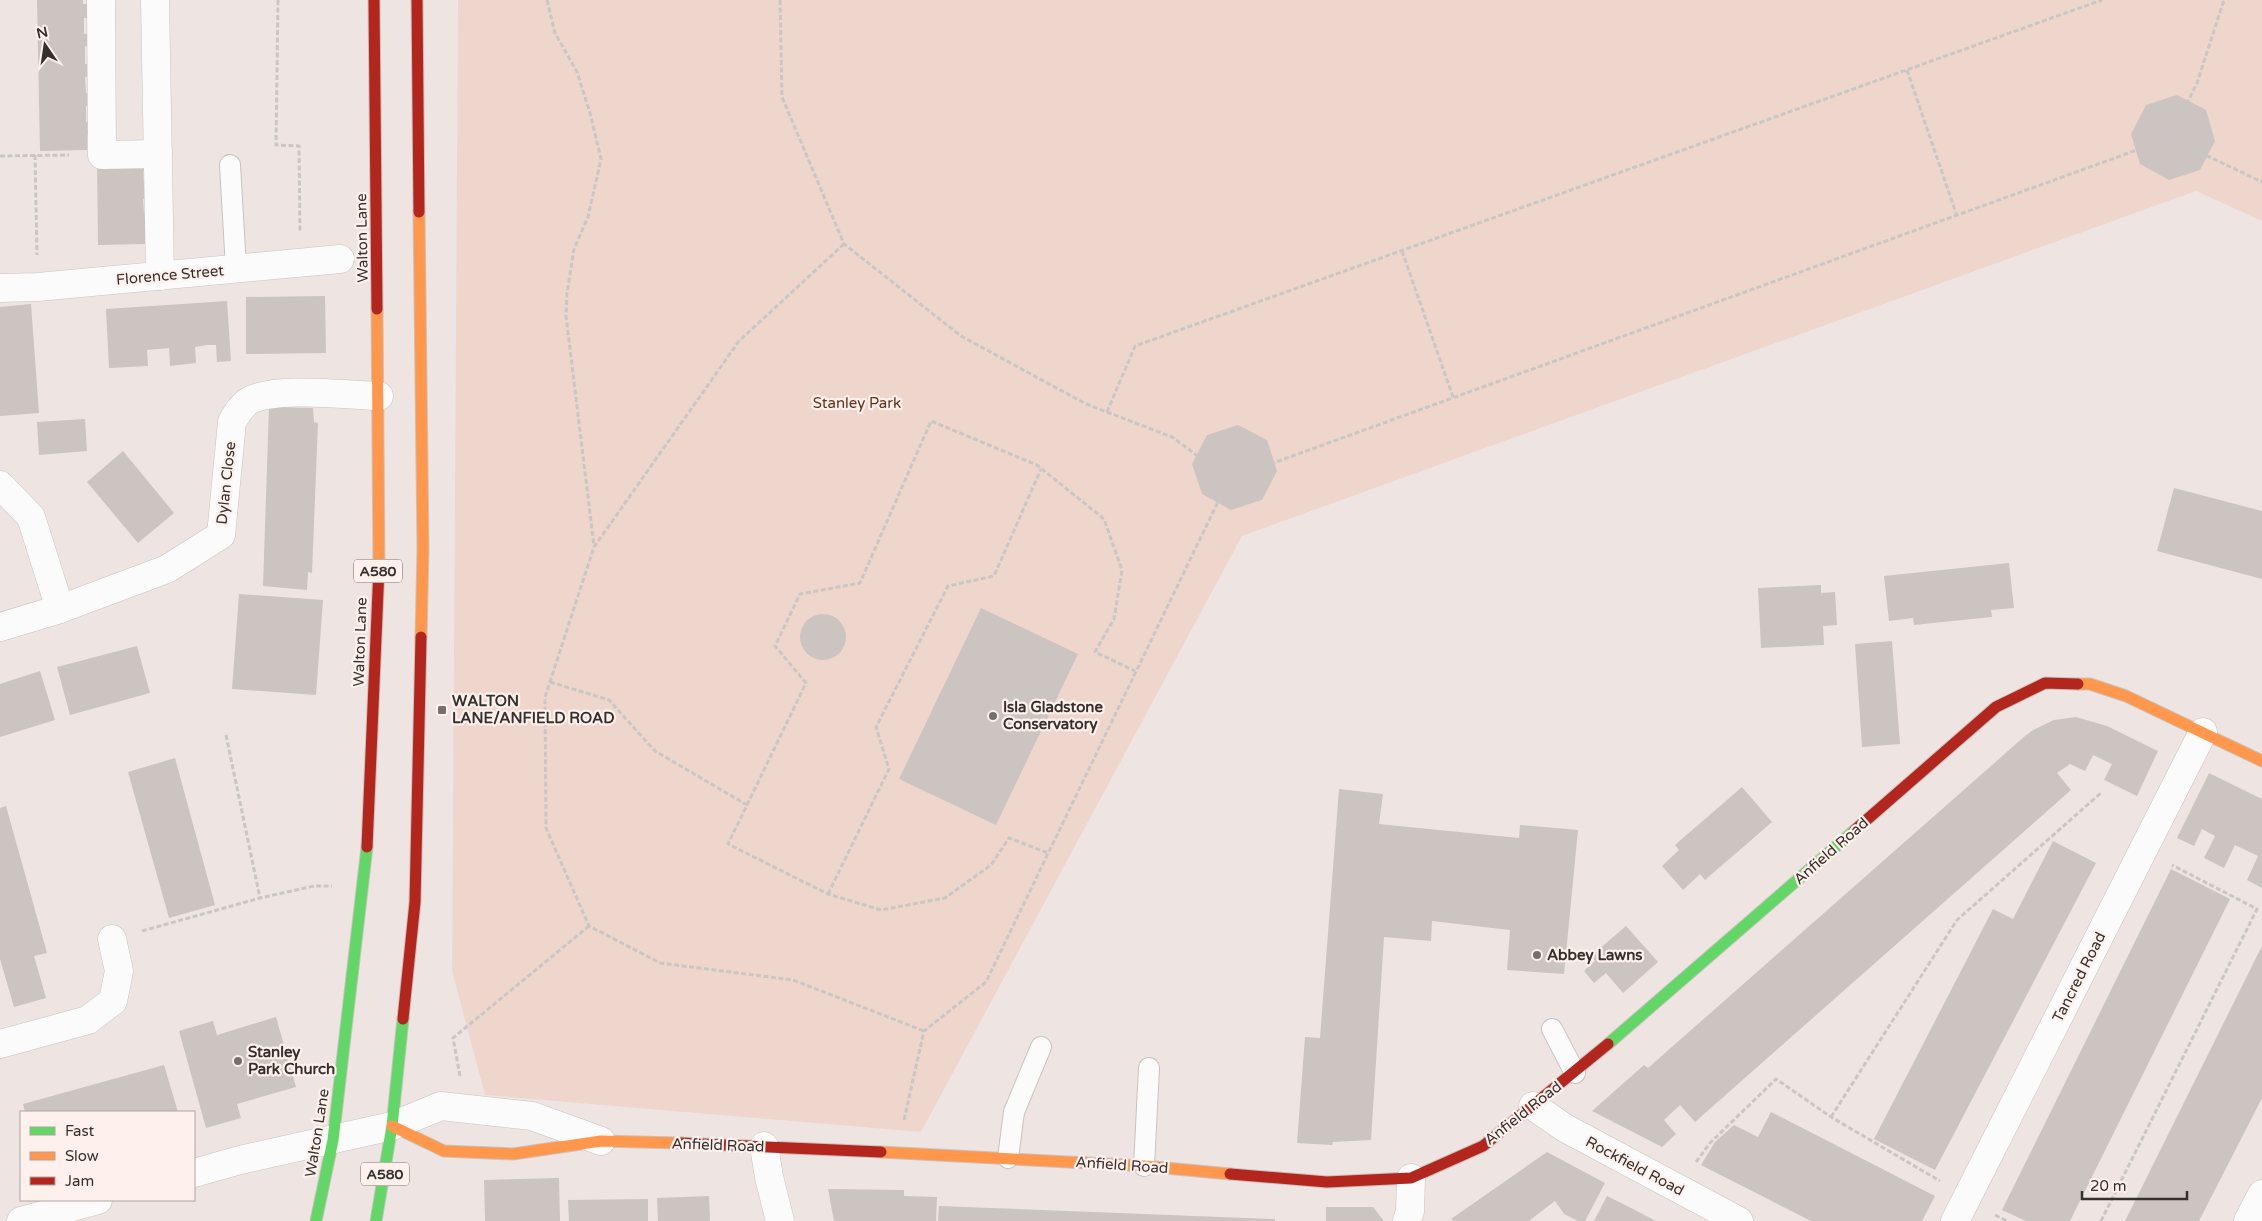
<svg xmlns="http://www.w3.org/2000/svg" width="2262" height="1221" font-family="'Varela Round',sans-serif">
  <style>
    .green { fill: #efd6cd }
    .building { fill: #cbc4c1 }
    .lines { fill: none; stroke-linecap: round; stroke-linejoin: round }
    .lane-casing { stroke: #c9c2bf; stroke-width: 22 }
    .street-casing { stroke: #c9c2bf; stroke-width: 29 }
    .fast-casing { stroke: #c9c2bf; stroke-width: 13 }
    .slow-casing { stroke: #c9c2bf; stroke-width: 13 }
    .jam-casing { stroke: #c9c2bf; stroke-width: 13 }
    .path { stroke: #c9c6c4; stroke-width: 3; stroke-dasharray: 5 2.5; stroke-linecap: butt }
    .lane { stroke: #fcfbfb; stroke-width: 20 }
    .street { stroke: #fcfbfb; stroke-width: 28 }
    .fast { stroke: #63d668; stroke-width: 11 }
    .slow { stroke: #ff974d; stroke-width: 11 }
    .jam { stroke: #b3261e; stroke-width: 11 }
    .poi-dot { fill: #766f6c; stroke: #fef1ed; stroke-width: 2 }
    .labels { text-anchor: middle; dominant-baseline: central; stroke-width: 4.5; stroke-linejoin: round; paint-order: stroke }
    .shield { fill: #fef1ed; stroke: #726a67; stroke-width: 1 }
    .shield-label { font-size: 14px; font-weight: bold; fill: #36302d }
    .street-label { font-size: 15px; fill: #36302d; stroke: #fef1ed }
    .park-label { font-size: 15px; fill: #63301a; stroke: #fef1ed }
    .poi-label { font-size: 15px; font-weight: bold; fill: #36302d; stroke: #fef1ed; text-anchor: start }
  </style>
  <rect width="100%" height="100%" fill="#eee5e2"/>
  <!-- green -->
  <polygon class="green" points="458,0 2262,0 2262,221 2196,191 1242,536 921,1132 485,1095 452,971"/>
  <!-- building -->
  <g class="building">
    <polygon points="37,0 83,0 83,4 94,4 94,18 84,18 84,34 94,33 95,47 85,46 85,64 95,63 95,76 85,77 86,93 96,93 96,105 86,106 86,122 96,122 96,135 87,135 87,150 40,151"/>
    <polygon points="2177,95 2206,110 2215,141 2200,170 2169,180 2140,164 2131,134 2146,105"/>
    <polygon points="153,159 153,171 143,171 144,186 155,185 155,199 143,199 144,212 155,212 155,230 145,230 145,244 98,245 97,160"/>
    <polygon points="325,296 326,353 246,354 246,297"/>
    <polygon points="227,301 231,361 217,362 216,345 207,345 195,347 196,363 170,366 169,348 147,350 148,366 109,368 106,309"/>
    <polygon points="31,304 39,413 0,416 0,307"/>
    <polygon points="269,407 313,408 314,422 318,423 312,573 308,572 307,590 263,586"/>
    <polygon points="85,419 87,451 39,455 37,422"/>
    <polygon points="1238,425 1267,440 1277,471 1262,500 1231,510 1202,494 1192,464 1207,435"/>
    <polygon points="123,451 174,513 138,543 87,482"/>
    <polygon points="2174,488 2262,511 2262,579 2157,551"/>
    <polygon points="2009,563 2014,608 1991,610 1992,617 1914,625 1913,618 1889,621 1884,576"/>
    <polygon points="1821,585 1821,593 1835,592 1837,625 1823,626 1824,645 1761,648 1758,588"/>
    <polygon points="239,594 323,600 316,695 232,689"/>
    <polygon points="981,608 1078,654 996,825 899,779"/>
    <circle cx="823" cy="637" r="23"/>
    <polygon points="1892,641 1900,744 1862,747 1855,644"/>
    <polygon points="137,646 150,693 70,715 57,667"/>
    <polygon points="40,671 55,720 0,737 0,684"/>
    <polygon points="2076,717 2107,726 2158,751 2137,796 2104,780 2112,764 2093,755 2085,771 2070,764 2057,773 2071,790 1695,1122 1680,1105 1664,1120 1676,1134 1662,1147 1592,1111 1644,1065 1648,1068 2025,736 2033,730 2054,720"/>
    <polygon points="175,758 215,905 169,918 128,772"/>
    <polygon points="2209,773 2262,799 2262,888 2247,880 2258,856 2235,845 2224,868 2204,858 2215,836 2202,829 2194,846 2177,838"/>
    <polygon points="1742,787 1772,822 1705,880 1700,874 1683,890 1662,866 1679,850 1675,845"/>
    <polygon points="1339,789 1383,794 1379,824 1519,838 1520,825 1578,830 1564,974 1507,970 1510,930 1432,921 1431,941 1384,937 1371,1140 1333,1142 1332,1145 1297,1143 1305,1037 1320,1038"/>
    <polygon points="6,806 47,953 34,956 46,998 14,1007 0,959 0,808"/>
    <polygon points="2053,841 2096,863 1935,1170 1874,1139 1993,909 2013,919"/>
    <polygon points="2171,869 2230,899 2070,1221 2026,1221 2002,1210"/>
    <polygon points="1626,926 1658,962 1623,993 1606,973 1594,983 1584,971 1595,961 1591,956"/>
    <polygon points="2262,946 2262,1098 2199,1221 2125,1221"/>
    <polygon points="276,1017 296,1087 237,1104 241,1118 206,1128 179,1031 213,1021 217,1035"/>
    <polygon points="164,1065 178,1112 25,1112 23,1104"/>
    <polygon points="1771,1112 1935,1196 1922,1221 1811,1221 1701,1165 1715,1142 1734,1125 1758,1137"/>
    <polygon points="1547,1152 1605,1183 1585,1221 1578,1221 1564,1214 1555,1201 1530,1220 1531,1221 1454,1221 1451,1219"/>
    <polygon points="559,1178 560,1221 485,1221 484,1180"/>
    <polygon points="828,1189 904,1190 904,1196 937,1197 936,1221 834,1221"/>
    <polygon points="709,1196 710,1221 658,1221 657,1198"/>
    <polygon points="1607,1196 1633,1209 1656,1221 1594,1221"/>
    <polygon points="648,1199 648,1221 569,1221 568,1200"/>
    <polygon points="939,1206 1275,1219 1275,1221 938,1221"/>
    <polygon points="1326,1207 1373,1207 1384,1221 1326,1221"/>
  </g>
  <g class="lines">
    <defs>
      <g id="lane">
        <polyline points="230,165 236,268"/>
        <polyline points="1552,1029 1575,1073"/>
        <polyline points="1008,1158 1014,1112 1041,1047"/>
        <polyline points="1144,1166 1149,1068"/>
      </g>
      <g id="street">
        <polyline points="101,0 102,155 158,154"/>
        <polyline points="155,0 160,276"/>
        <polyline points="0,288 38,287 340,259"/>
        <path d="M0 485 31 517 60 609 167 569 221 535 232 422C237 413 241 406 249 401 274 386 348 395 379 396"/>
        <polyline points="0,627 60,609"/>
        <polyline points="0,1044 88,1020 113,1001 119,971 112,939"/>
        <polyline points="1533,1106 1565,1128 1739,1221"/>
        <polyline points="764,1146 769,1177 780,1221"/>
        <polyline points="194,1173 240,1160 392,1126 441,1106 532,1116 601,1141"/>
        <polyline points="21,1221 98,1200"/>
        <polyline points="1407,1221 1410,1211 1411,1178"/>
        <polyline points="1955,1221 2203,732"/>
        <polyline points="2248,1221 2262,1194"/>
      </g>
      <g id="fast">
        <polyline points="1608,1044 1855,830"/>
        <polyline points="316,1221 333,1140 367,847"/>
        <polyline points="376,1221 392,1126 403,1019"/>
      </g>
      <g id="slow">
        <polyline points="419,212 423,549 421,637"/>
        <polyline points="377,309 379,568"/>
        <polyline points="2078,684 2090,684 2126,696 2262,761"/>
        <polyline points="392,1126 444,1151 513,1154 601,1141 680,1143"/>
        <polyline points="881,1152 1144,1166 1230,1174"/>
      </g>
      <g id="jam">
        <polyline points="374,0 377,309"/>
        <polyline points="417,0 419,212"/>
        <polyline points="1855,830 1996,707 2045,683 2078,684"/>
        <polyline points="367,847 379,568"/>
        <polyline points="403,1019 415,902 421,637"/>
        <polyline points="680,1143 881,1152"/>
        <polyline points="1230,1174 1327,1182 1411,1178 1483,1146 1608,1044"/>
      </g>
    </defs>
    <!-- lane casing -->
    <use href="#lane" class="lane-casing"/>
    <!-- street casing -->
    <use href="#street" class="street-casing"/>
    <!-- fast casing -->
    <use href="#fast" class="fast-casing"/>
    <!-- slow casing -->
    <use href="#slow" class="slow-casing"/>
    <!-- jam casing -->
    <use href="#jam" class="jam-casing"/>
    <!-- path -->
    <g class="path">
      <polyline points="278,0 276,145 299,146 300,232"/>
      <polyline points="547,0 555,33 577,72 590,113 601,159 588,217 574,249 567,293 566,316 594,546"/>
      <polyline points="780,0 782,97 844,244 961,336 1086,404 1172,437 1229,479"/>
      <polyline points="1907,70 1957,216"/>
      <polyline points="2170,138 2197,83 2224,0"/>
      <polyline points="35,155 37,255"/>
      <polyline points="0,156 69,155"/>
      <polyline points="844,244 739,341 594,547 545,697 546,828 589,926 660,963 793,980 924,1031"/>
      <polyline points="1402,251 1453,397"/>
      <polyline points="1107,412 1135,346 2102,0"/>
      <polyline points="550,682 609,700 655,751 747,805 728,844 828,894 881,910 945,898 991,865 1009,838 1048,853"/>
      <polyline points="226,735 260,898"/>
      <polyline points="747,805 806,683 775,646 800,594 860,583 931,421 1037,465 1104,519 1122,570 1114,619 1095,652 1135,671"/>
      <polyline points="828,894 889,769 876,727 948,586 994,576 1041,469"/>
      <polyline points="142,931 260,898 314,886 332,886"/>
      <polyline points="460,1076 453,1038 589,926"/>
      <polyline points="1831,1117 1957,920 2102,792"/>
      <polyline points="904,1120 924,1031 986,982 1229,479 2170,138 2262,182"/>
      <polyline points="1696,1162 1710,1143 1776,1079 1831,1117 1940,1181"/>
      <polyline points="1995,1215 2007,1221"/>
      <polyline points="2101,1221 2257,909 2172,865"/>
    </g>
    <!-- lane -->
    <use href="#lane" class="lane"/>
    <!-- street -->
    <use href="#street" class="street"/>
    <!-- fast -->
    <use href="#fast" class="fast"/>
    <!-- slow -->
    <use href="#slow" class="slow"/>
    <!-- jam -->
    <use href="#jam" class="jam"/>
  </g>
  <!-- markers -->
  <g class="poi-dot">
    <rect x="437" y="705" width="10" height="10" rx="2.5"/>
    <circle cx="993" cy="716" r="5"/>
    <circle cx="1537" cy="955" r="5"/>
    <circle cx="238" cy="1061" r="5"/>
  </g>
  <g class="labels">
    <!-- shield labels -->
    <g class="shield">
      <rect x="354" y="559.5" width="48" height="23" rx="4"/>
      <rect x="361" y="1162.5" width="48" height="23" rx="4"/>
    </g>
    <g class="shield-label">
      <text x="378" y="571">A580</text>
      <text x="385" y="1174">A580</text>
    </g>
    <!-- street labels -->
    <g class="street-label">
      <text transform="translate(362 238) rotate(-91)">Walton Lane</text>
      <text transform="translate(170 275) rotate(-5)">Florence Street</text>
      <text transform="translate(226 483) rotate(-84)">Dylan Close</text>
      <text transform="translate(360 642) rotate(-88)">Walton Lane</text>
      <text transform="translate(1831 851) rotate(-41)">Anfield Road</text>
      <text transform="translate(2079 977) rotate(-63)">Tancred Road</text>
      <text transform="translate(1523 1113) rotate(-38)">Anfield Road</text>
      <text transform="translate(317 1133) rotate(-81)">Walton Lane</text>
      <text transform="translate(718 1145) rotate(2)">Anfield Road</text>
      <text transform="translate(1122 1165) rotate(4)">Anfield Road</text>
      <text transform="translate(1635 1166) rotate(28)">Rockfield Road</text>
    </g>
    <!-- park labels -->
    <g class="park-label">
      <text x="857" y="403">Stanley Park</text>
    </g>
    <!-- poi labels -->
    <g class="poi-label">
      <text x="452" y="701">WALTON<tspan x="452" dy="17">LANE/ANFIELD ROAD</tspan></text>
      <text x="1003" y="707">Isla Gladstone<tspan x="1003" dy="17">Conservatory</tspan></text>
      <text x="1547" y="955">Abbey Lawns</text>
      <text x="248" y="1052">Stanley<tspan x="248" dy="17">Park Church</tspan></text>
    </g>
  </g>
  <!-- legend -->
  <rect x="20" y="1111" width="175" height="90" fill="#fef1ed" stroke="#aea4a0"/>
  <rect x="30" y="1127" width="25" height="8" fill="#63d668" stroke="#aea4a0"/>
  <text x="65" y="1136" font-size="15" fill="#36302d">Fast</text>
  <rect x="30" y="1152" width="25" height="8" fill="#ff974d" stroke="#aea4a0"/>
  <text x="65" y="1161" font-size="15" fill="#36302d">Slow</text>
  <rect x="30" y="1177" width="25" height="8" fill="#b3261e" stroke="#aea4a0"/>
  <text x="65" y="1186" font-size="15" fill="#36302d">Jam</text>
  <!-- north arrow -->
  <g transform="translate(45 45) rotate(347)" stroke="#fef1ed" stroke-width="4" paint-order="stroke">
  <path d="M0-4L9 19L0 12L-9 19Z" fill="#36302d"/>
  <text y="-8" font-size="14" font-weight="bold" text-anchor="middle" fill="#36302d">N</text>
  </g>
  <!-- scale -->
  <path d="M2082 1191v8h105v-8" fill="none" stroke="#36302d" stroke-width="2.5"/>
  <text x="2090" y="1191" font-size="15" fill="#36302d" stroke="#fef1ed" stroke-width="4" paint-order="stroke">20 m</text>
</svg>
